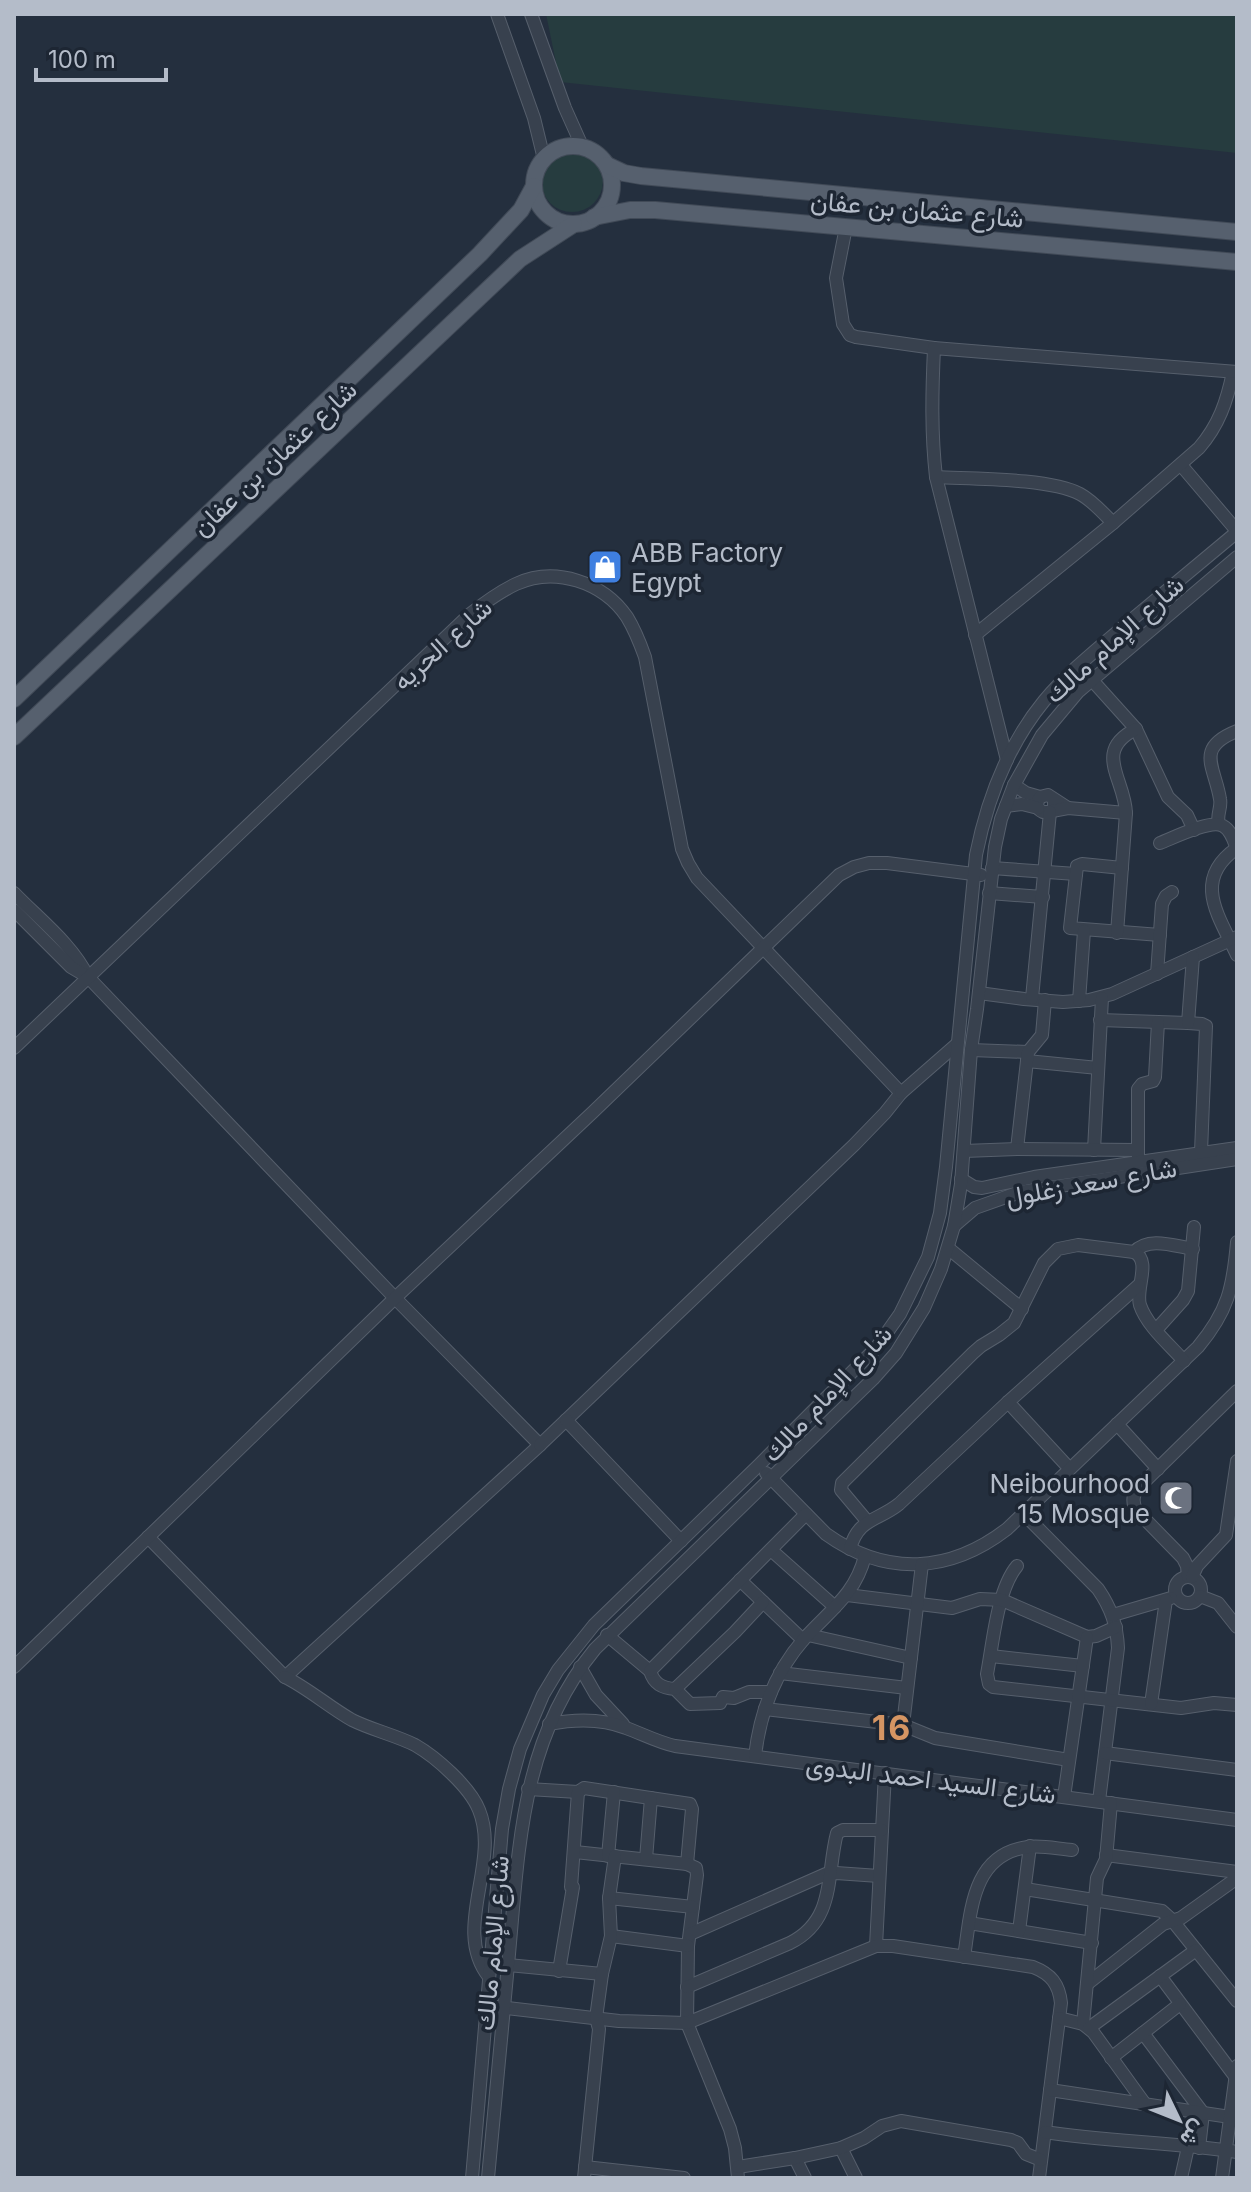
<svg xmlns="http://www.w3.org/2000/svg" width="1251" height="2192" font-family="Inter,Vazirmatn,sans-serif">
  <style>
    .green { fill: #263c3f }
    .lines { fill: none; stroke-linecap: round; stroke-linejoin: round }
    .minor-casing { stroke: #565f6c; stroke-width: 14 }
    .major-casing { stroke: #414a57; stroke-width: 18 }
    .minor { stroke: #38414e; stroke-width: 12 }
    .major { stroke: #56606e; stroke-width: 16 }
    .labels { text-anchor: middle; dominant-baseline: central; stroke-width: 7; stroke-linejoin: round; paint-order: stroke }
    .street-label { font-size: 26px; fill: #b4bcc9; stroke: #1d2633 }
    .poi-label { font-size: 26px; fill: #b4bcc9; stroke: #1d2633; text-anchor: start }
    .district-label { font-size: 34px; font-weight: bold; letter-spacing: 2px; fill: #d59563; stroke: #1d2633 }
  </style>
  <rect width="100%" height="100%" fill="#242f3e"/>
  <!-- green -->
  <g class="green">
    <polygon points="546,14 1237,14 1237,153 560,82"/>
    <circle cx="572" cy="181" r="31"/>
  </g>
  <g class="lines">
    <defs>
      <g id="minor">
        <polyline points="497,14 534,118 544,159"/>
        <polyline points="531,14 565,108 582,146"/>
        <polyline points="846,227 836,278 843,324 850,335 856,337 934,348"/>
        <polyline points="1181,465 1237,531"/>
        <path d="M936 477C973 479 1049 478 1080 494 1093 501 1103 513 1113 523"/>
        <path d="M975 635 1113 523 1199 448C1219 425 1227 401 1233 372"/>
        <polyline points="1091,679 1136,729 1168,797 1187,815 1194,830"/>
        <path d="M1007 760 936 477C931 433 932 392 934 348L1237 372"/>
        <polyline points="1014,785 1026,793 1040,797"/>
        <path d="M1054 800V808L1050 812H1043C1036 809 1036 803 1040 797L1048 795 1068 808"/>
        <polyline points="1006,806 1022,804 1038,808"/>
        <polyline points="1052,811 1068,808 1126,813"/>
        <path d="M1219 824C1216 815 1222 808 1220 799 1215 767 1194 748 1237 731"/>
        <path d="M1160 843C1173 838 1211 819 1223 826 1231 830 1234 841 1237 849"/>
        <path d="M1237 848C1191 880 1219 916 1237 955"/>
        <polyline points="992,868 1076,874"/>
        <polyline points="1122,868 1082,864 1077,866 1070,928 1160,935"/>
        <path d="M14 893C39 919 72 944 88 977"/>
        <polyline points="989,893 1043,897"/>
        <polyline points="14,910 71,967 88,977 395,1298 540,1445 285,1677 148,1537"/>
        <path d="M1117 933 1126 813C1125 779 1092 751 1136 729"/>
        <polyline points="1157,974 1162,904 1166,896 1172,892"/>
        <polyline points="979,993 1024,999 1063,1002 1089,1000 1112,994 1237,937"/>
        <polyline points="1032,998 1050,812"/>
        <polyline points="1079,1001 1084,931"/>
        <polyline points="1100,1020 1188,1023 1202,1024 1206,1026 1201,1152"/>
        <polyline points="1188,1023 1193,957"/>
        <path d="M14 1048 469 615C484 603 499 592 516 584 555 566 603 582 627 617 635 630 640 643 645 657L682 849 688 863 697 878 901 1093 885 1113 854 1145 540 1445"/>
        <polyline points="971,1050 1028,1052"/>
        <polyline points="1027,1061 1098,1068"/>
        <polyline points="901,1093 957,1044"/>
        <polyline points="1017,1149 1028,1052 1042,1035 1045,1000"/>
        <polyline points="1094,1150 1102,998"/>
        <polyline points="964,1151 1017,1149 1138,1150"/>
        <polyline points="1138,1158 1138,1089 1142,1084 1153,1081 1155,1077 1158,1022"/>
        <polyline points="961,1179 974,1187 982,1188 1034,1177 1237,1148"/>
        <polyline points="954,1226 975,1208 1020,1192 1237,1159"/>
        <polyline points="948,1248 1022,1309"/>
        <path d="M1134 1252C1149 1236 1174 1246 1193 1249"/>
        <polyline points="1156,1330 1183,1300 1188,1291 1194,1227"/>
        <polyline points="1008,1402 1069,1468"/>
        <polyline points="566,1420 681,1541"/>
        <polyline points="1117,1424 1158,1469"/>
        <path d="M766 1473 826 1534C886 1577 950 1573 1007 1529L1198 1347C1228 1311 1233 1288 1237 1242"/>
        <path d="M1023 1513 1098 1589C1111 1608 1117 1625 1118 1648L1099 1801"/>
        <path d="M867 1521 841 1490 842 1483 973 1353 981 1346 999 1335 1014 1323 1044 1263 1058 1249 1078 1245 1134 1252C1152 1261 1135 1288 1140 1305 1147 1326 1170 1345 1184 1361"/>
        <path d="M850 1549C858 1518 878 1521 899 1504L1008 1402 1139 1285"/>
        <polyline points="771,1550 835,1607"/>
        <path d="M1017 1566C997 1590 993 1643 987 1674L989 1684 993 1687 1181 1708 1214 1703 1237 1705"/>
        <circle cx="1188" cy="1590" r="13"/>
        <path d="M1188 1577 1187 1566 1183 1558 1137 1511C1132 1503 1132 1495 1139 1487L1237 1391"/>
        <polyline points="1192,1577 1197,1566 1226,1535 1237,1461"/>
        <polyline points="740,1580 803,1640"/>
        <polyline points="847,1595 952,1608 980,1599 1002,1600 1087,1637 1096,1636 1116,1627"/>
        <polyline points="1200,1596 1218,1603 1237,1627"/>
        <polyline points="1113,1615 1171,1598"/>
        <path d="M607 1635 650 1671C654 1684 662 1688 675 1689L690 1704 720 1703 723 1697 734 1698 749 1692H771"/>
        <polyline points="808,1635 911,1658"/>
        <polyline points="991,1656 1083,1666"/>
        <polyline points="14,1667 395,1298 593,1112 839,875 854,867 869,863 887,863 981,875"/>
        <polyline points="580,1667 596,1695 623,1724"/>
        <polyline points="650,1671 806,1514"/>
        <polyline points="780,1673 907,1688"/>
        <path d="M285 1677C309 1689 329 1707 352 1720 372 1730 395 1735 415 1745 436 1757 470 1787 479 1810 501 1863 451 1929 489 1977"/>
        <polyline points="675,1689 735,1632 763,1602"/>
        <polyline points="1151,1704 1166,1600"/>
        <polyline points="765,1709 903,1725 935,1738 1069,1760"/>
        <path d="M549 1724C575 1719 601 1718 626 1728 643 1734 657 1742 675 1746L1237 1820"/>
        <polyline points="903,1725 922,1564"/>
        <polyline points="1105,1753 1237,1770"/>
        <path d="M755 1756C760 1713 775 1672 804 1639 830 1610 855 1595 865 1556"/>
        <polyline points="528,1789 578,1792 584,1788 690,1804 692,1809 687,1864"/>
        <polyline points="1064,1797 1087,1637"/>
        <polyline points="575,1852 687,1864 696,1868 697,1875 688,1946 687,2023 730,2129 735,2148 738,2178"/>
        <polyline points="1106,1855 1237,1872"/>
        <polyline points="608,1856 614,1792"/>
        <polyline points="646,1859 651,1798"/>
        <polyline points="1025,1889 1162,1911 1172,1920 1237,2001"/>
        <polyline points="609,1898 693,1907"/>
        <polyline points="969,1923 1092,1943"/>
        <polyline points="1019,1931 1030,1846"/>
        <polyline points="690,1934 826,1874 836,1873 879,1876"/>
        <polyline points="611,1936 688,1946"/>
        <polyline points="876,1946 885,1773"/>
        <path d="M964 1957C971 1913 971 1854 1028 1847 1042 1845 1058 1849 1072 1850"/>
        <polyline points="508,1965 602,1974"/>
        <polyline points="559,1971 573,1887 571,1887 578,1792"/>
        <polyline points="1160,1976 1237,2079"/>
        <polyline points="1087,1984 1163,1924 1181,1918 1237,1878"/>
        <path d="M687 1987 790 1943C836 1920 826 1875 837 1833L843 1830H882"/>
        <path d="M498 2007 619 2021 687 2023 876 1946H893L1033 1967C1051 1974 1059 1984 1061 2003L1039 2178"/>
        <polyline points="1059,2018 1083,2024 1093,2032 1145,2104"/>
        <polyline points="1083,2024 1097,1878 1106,1859 1111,1803"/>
        <polyline points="1089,2028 1196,1950"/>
        <polyline points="1143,2033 1203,2113 1199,2148"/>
        <polyline points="1111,2058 1180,2004"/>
        <polyline points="1050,2090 1230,2117"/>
        <path d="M1045 2132C1109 2142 1174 2142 1237 2152"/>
        <polyline points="841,2148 856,2178"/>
        <polyline points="795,2158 805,2178"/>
        <polyline points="585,2167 684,2178"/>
        <polyline points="738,2167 795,2158 841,2148 864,2138 882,2126 901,2121 1011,2140 1018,2143 1026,2154 1041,2160"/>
        <path d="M472 2178 502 1829 509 1789 520 1749 543 1695 558 1670 594 1625 759 1465 876 1348 900 1314 928 1257 940 1213 946 1167 976 855C987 800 1008 745 1044 701 1069 671 1100 647 1129 622 1165 592 1201 562 1237 532"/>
        <path d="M488 2178C495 2103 502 2028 509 1954 519 1844 522 1738 595 1649L873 1379 896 1353 924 1308 941 1269 954 1226 961 1184 971 1050 977 1009 995 847 1001 819 1014 785 1042 735 1078 692 1237 557"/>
        <polyline points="584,2178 599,2029 596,2018 602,1974 611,1936 609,1898 615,1856"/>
        <polyline points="1181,2178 1188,2147"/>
        <polyline points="1222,2178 1237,2066"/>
      </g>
      <g id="major">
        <circle cx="573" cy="185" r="39"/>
        <polyline points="607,165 624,173 641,176 1237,232"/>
        <polyline points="594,217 630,210 655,210 1237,262"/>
        <polyline points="14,699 480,254 521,210 534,186"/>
        <polyline points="14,737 520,259 574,224"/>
      </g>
    </defs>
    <!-- minor casing -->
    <use href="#minor" class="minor-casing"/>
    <!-- major casing -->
    <use href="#major" class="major-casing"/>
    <!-- minor -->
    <use href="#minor" class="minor"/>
    <!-- major -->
    <use href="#major" class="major"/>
  </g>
  <!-- icons -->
  <defs>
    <symbol id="shop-square" viewBox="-11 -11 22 22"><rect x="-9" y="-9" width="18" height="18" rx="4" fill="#3f7fe0" stroke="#1d2633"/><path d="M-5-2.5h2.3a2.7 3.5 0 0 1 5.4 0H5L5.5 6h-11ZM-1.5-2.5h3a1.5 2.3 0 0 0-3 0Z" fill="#fff"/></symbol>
    <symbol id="mosque-square" viewBox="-11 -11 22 22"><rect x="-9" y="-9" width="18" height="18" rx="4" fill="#6b7280" stroke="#1d2633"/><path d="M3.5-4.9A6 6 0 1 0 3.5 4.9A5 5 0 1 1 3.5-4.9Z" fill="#fff"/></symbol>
  </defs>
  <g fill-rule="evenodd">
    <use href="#shop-square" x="585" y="547" width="40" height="40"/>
    <use href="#mosque-square" x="1156" y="1478" width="40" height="40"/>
  </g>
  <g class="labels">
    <!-- street labels -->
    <g class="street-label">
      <text transform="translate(917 209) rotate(5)">شارع عثمان بن عفان</text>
      <text transform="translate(274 458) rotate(-43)">شارع عثمان بن عفان</text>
      <text transform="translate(1114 639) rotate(-42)">شارع الإمام مالك</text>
      <text transform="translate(442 644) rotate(-42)">شارع الحريه</text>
      <text transform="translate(1091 1182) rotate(-10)">شارع سعد زغلول</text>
      <text transform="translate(827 1393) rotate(-47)">شارع الإمام مالك</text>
      <text transform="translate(931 1779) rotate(7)">شارع السيد احمد البدوى</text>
      <text transform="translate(492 1943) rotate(-85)">شارع الإمام مالك</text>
    </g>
    <!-- poi labels -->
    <g class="poi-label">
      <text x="631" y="552">ABB Factory<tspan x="631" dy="30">Egypt</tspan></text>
      <text x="1150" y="1483" text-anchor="end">Neibourhood<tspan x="1150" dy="30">15 Mosque</tspan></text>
    </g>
    <!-- district labels -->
    <g class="district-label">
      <text x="892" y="1727">16</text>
    </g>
  </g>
  <!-- border -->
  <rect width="1251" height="2192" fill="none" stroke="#b4bcc9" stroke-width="32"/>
  <!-- north arrow -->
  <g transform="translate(1179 2120) rotate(133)" stroke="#1d2633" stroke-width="6" paint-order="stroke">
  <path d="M0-6L14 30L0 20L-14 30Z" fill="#b4bcc9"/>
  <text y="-12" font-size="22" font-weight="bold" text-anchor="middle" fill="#b4bcc9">ش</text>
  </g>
  <!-- scale -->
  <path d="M36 68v12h130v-12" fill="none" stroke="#b4bcc9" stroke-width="4"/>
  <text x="48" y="68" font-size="24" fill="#b4bcc9" stroke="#1d2633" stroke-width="6" paint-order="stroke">100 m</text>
</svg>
